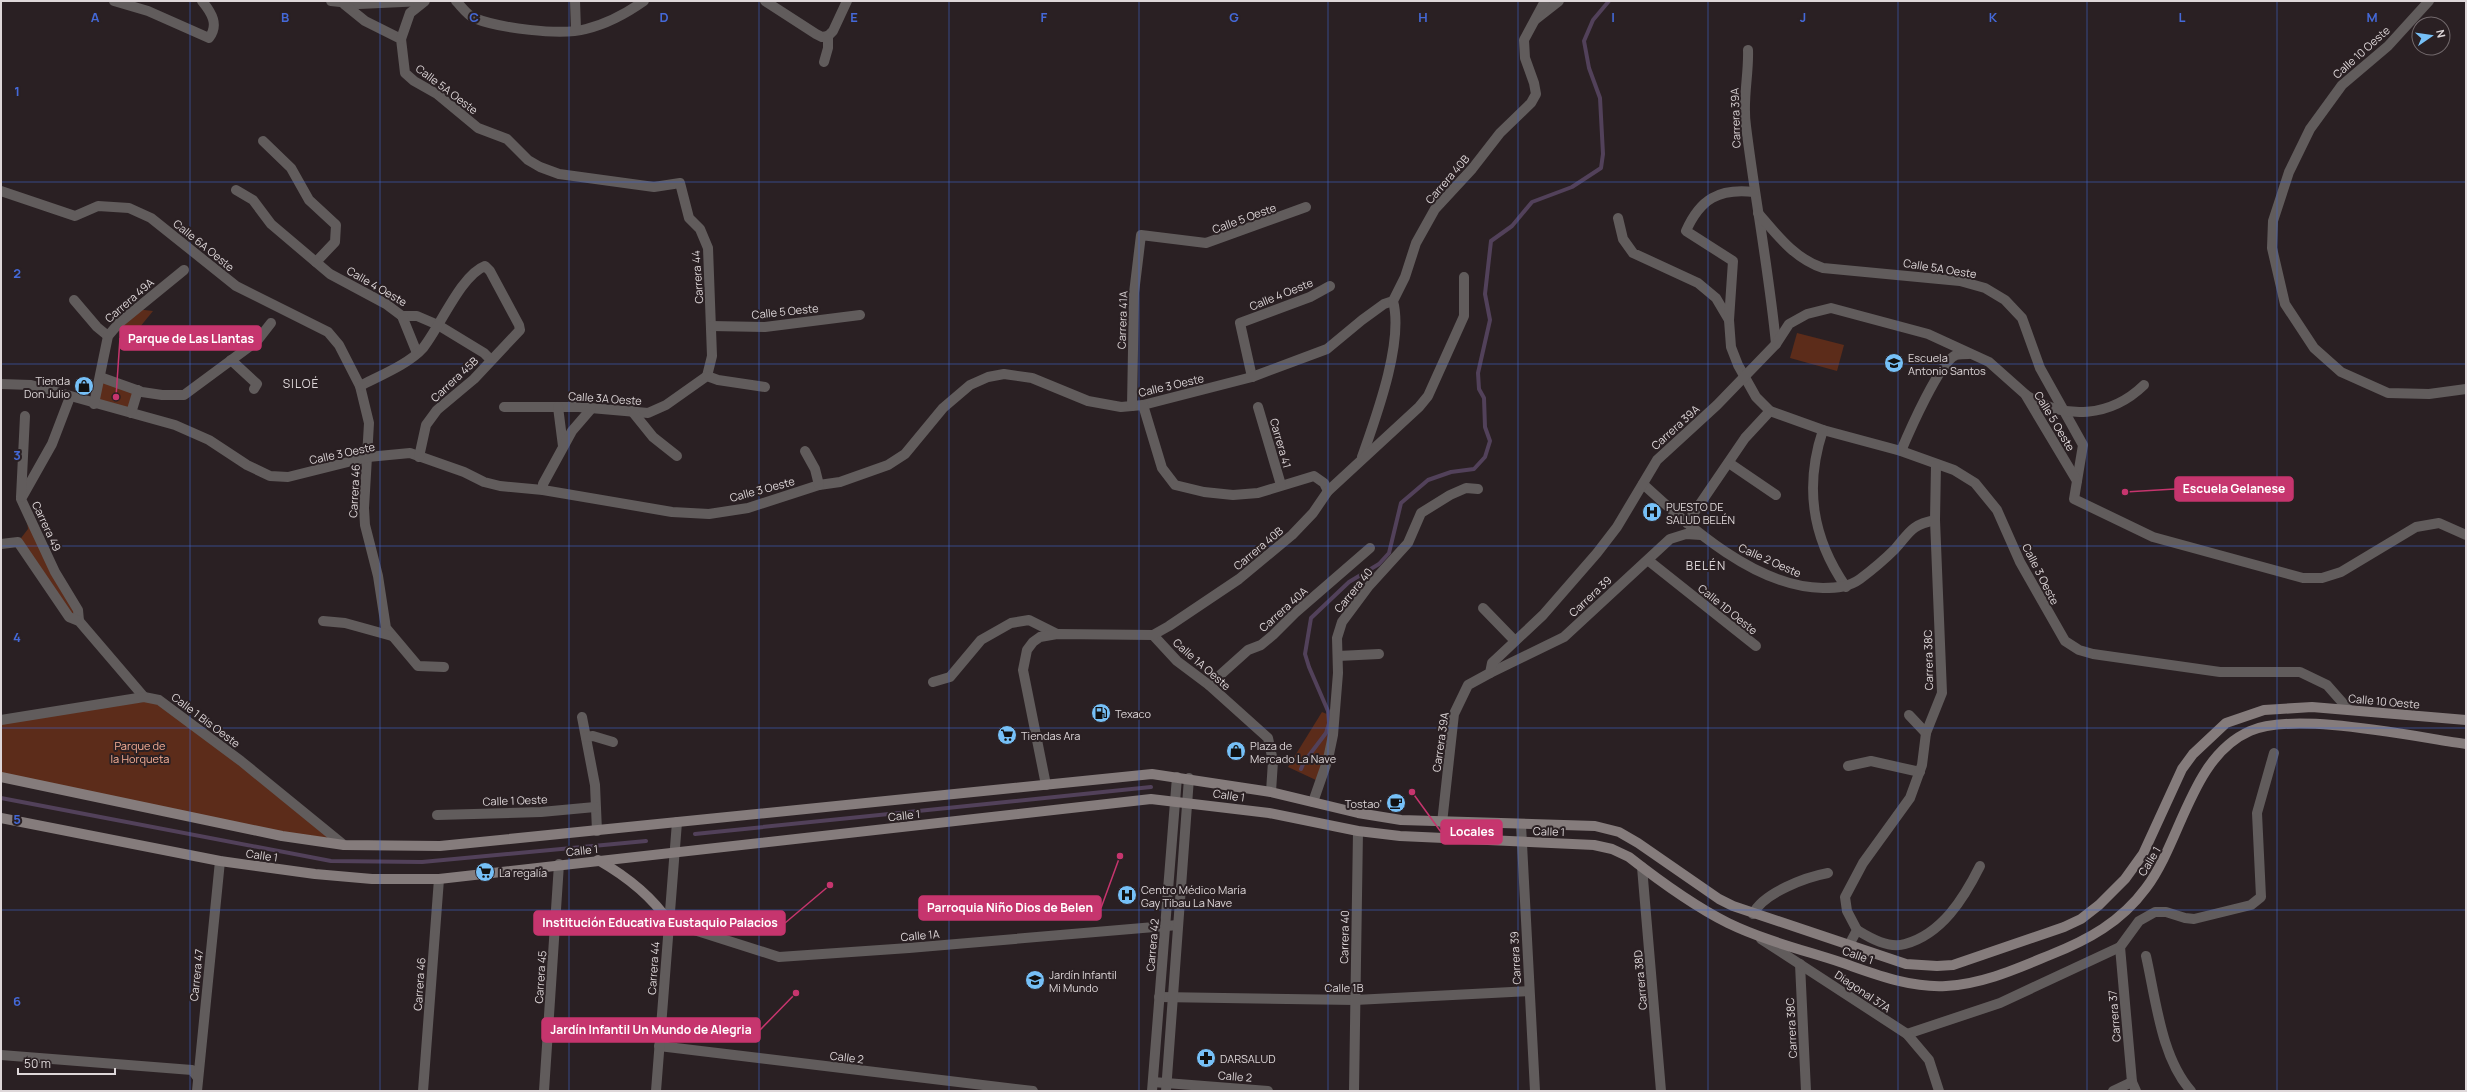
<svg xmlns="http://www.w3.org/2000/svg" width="2467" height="1092" font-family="Manrope,sans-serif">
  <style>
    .green { fill: #5c2c1a }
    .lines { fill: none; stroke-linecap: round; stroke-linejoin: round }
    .stream { stroke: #52415a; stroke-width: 4 }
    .minor { stroke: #615c5c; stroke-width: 10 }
    .tertiary { stroke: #615c5c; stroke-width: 10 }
    .secondary { stroke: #857c7c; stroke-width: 10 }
    .grid { fill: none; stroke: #4469d8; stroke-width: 1; stroke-opacity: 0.55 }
    .labels { text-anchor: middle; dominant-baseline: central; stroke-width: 4; stroke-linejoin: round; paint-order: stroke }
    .street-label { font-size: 11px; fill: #ded7d9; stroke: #2a2023 }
    .poi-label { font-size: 11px; fill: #ded7d9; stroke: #2a2023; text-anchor: start }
    .park-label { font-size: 11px; fill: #f8b097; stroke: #2a2023 }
    .neighbourhood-label { font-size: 12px; letter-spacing: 1px; fill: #ded7d9; stroke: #2a2023 }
    .grid-label { font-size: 13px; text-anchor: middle; font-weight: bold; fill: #4469d8; stroke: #2a2023; stroke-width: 4; stroke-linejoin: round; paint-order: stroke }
    .leader { fill: none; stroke: #c6356e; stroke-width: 1.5 }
    .callout-dot { fill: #c6356e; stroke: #2a2023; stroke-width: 1.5 }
    .callout { fill: #c6356e; stroke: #c6356e; stroke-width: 1.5 }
    .callout-label { font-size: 12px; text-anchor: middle; font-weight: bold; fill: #fff }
  </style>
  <rect width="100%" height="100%" fill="#2a2023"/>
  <!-- green -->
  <g class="green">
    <polygon points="136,309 153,311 135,333 113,330"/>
    <polygon points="1797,333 1844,345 1837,371 1790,358"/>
    <polygon points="100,377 138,390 131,413 94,404"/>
    <polygon points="26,513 78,610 69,617 18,542 28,529"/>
    <polygon points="159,700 344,845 1,777 1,720"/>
    <polygon points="1322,712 1334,717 1318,781 1288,767"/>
  </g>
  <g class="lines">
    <!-- stream -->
    <g class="stream">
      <polyline points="1301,769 1304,762 1326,733 1329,723 1328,711 1309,667 1305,654 1311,618 1349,582 1379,564 1389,553 1401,503 1428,480 1451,472 1474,469 1485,457 1490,441 1485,427 1484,398 1479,389 1478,373 1490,320 1485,294 1491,241 1512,226 1532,202 1572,187 1601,168 1603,154 1600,98 1589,68 1584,41 1593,20 1609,1"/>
      <polyline points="1,798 331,861 422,862 646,841"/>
      <polyline points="695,834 1151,787"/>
    </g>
    <!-- minor -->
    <g class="minor">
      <path d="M114 1 148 11 209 38C219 25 212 13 202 1"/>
      <polyline points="331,1 359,4 424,1"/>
      <path d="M456 1C461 6 467 15 474 18 499 28 560 36 586 29 607 24 627 13 644 1"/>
      <polyline points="575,1 576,30"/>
      <polyline points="765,1 816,34 822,37 828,36"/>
      <polyline points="2429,1 2388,46 2342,85 2310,129 2289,172 2273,221 2272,248 2285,304 2314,348 2341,372 2388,393 2429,394 2466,389"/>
      <polyline points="344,4 365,21 401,39 405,73 414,81 437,94 478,128 507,139 528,160 540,167 559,174 654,187 680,183 689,218 700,229 708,248 712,356 707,376"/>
      <polyline points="1536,19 1559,1"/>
      <polyline points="401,39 410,13 425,1"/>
      <path d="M1748 50C1749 75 1742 101 1746 126 1755 199 1769 271 1776 344"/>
      <polyline points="824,62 828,48 828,36 833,31 847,1"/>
      <polyline points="263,141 291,168 309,200 336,225 335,242 316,262"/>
      <polyline points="236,190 253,200 271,224 330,274 386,304 402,316 417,316 438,325 484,353 491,360"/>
      <polyline points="1,191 75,216 98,206 129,208 151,218 236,286 328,332 339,345 360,386 369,423 364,508 365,525 378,576 386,628 418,666 444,667"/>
      <path d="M1758 213C1777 235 1795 259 1823 268L1960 281 1985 288 2005 300 2022 318 2040 368 2083 445 2077 481"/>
      <polyline points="1618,218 1623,239 1633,253 1698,283 1716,298 1729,320 1731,347 1738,365 1756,397 1770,411 1823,430 1901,451 1954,470 1975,483 1997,510 2020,562 2065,641 2079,650 2093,654 2220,672 2300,672 2327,685 2349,710"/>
      <polyline points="74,300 97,327 108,336"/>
      <polyline points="402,316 417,353"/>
      <path d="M1729 320 1733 261 1686 231C1700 199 1719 188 1754 192"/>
      <polyline points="711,326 765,327 860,315"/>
      <polyline points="231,360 257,384 254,389"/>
      <polyline points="100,377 142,392 162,395 184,395 257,341 271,323"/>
      <polyline points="1252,377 1240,323 1310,297 1330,286"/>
      <polyline points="1,384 31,385 175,425 209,440 247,465 270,476 288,477 368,457 410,453 464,472 484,482 500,486 543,490 672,512 709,514 748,508 819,485 840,482 888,465 905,454 943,408 970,385 988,377 1004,374 1032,378 1088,401 1121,407 1143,405 1252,377 1327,349 1362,320 1384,304 1393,301"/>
      <path d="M360 386C379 376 409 364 423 348 440 327 461 275 485 266L490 271 519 325 520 330 474 379 437 410 426 425 419 457"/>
      <path d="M2026 395C2065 421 2111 417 2144 385"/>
      <polyline points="70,397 52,444 21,499 55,572 78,610 79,621"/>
      <polyline points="94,404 108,336 119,323 184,270"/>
      <polyline points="1143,405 1162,468 1175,485 1204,492 1233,495 1258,493 1314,476 1324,483 1328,491"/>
      <polyline points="1132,406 1134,293 1141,235 1206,243 1306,207"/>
      <polyline points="504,407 579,407 648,413 666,405 707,376 718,380 765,387"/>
      <polyline points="558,407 563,446"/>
      <polyline points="1258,407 1281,485"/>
      <polyline points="632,411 653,437 677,456"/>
      <polyline points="131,413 138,390"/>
      <path d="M1823 430C1804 487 1812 538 1846 587"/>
      <polyline points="805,451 815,469 819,485"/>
      <path d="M1901 451C1909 432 1940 361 1956 355 1960 354 1965 354 1969 354"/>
      <path d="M1362 457C1376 417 1404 342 1393 301L1405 277 1416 243 1435 209 1472 169 1500 133 1531 103 1536 94 1534 83 1525 58 1524 40 1545 1"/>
      <polyline points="1729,463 1776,495"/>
      <path d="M1643 484C1690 527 1755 587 1823 588 1837 588 1849 587 1860 579 1872 570 1885 559 1895 549 1910 532 1911 525 1935 520"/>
      <polyline points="543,490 543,484 572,431 591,409"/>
      <polyline points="21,497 25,416"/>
      <polyline points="1687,523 1745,438 1770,411"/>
      <polyline points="1,544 18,542 69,617 79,621 144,697"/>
      <polyline points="1649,561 1756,646"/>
      <polyline points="1483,608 1515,641"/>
      <polyline points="323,621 345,623 392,636"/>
      <polyline points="1153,635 1177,661 1209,685 1268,738 1273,761 1271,792"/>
      <polyline points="1338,656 1379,654"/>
      <polyline points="1490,673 1564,637 1670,539 1686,534 1701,535"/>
      <polyline points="933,682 950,677 981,640 1011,623 1029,620 1057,634"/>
      <polyline points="1209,685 1248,650 1261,645 1273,635 1295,613 1370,548"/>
      <polyline points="1909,715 1926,733"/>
      <polyline points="582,717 595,785 597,831"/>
      <polyline points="1,720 144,697 159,700 241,761 344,845"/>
      <polyline points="586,737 593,736 613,742"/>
      <polyline points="1848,766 1871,761 1920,772"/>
      <polyline points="1046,785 1023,670 1027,650 1033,642 1040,637 1057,634 1153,635 1169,626 1239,579 1292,535 1313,513 1328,491 1419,407 1428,396 1464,316 1464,277"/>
      <polyline points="1313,802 1328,759 1333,735 1338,673 1337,638 1342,622 1368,587 1408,543 1421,513 1450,495 1466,488 1478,489"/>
      <polyline points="437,815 541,812 595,807"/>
      <polyline points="1442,823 1454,714 1468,685 1490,673 1492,663 1543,615 1597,553 1617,527 1657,460 1717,405 1776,344 1789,324 1807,314 1831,308 1928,334 1989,362 2025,394 2077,481 2074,499 2153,537 2303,578 2322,578 2341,572 2416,527 2439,523 2466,535"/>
      <polyline points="1642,867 1661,1091"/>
      <path d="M1753 914C1763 893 1806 877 1828 873"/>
      <polyline points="669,922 779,957 909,948 1178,925"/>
      <path d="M1857 930C1870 938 1889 949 1905 944 1942 934 1964 898 1980 866"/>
      <polyline points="1849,945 1857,930 1847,911 1845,897 1863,863 1910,798 1922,765 1926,733 1942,693 1935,520 1936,465"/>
      <polyline points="2120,947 2132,1082 2136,1091"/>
      <path d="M2146 956C2156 1000 2161 1057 2191 1091"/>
      <polyline points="1800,964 1806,1091"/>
      <polyline points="1159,997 1355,1000 1529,991"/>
      <polyline points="1907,1034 2000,1003 2120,947 2139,921 2155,912 2166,912 2185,918 2194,919 2251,905 2261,897 2257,813 2274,753"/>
      <polyline points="659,1046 1033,1091"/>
      <polyline points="1,1055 192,1070 198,1078"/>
      <polyline points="1153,1082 1268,1091"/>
      <polyline points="197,1091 220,861"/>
      <polyline points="423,1091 439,879"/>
      <polyline points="544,1091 559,864"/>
      <polyline points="1354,1091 1358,831"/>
      <polyline points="2113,1091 2132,1082"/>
    </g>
    <!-- tertiary -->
    <g class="tertiary">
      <polyline points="1521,825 1535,1091"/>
      <polyline points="1761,939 1907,1034 1929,1060 1939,1091"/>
      <polyline points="656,1091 677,822"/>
      <polyline points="1152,1091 1177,777"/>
      <polyline points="1166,1091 1189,778"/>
    </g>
    <!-- secondary -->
    <g class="secondary">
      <polyline points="1,777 282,836 344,845 440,846 1152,774 1271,792 1358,813 1401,820 1595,826 1619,832 1638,843 1719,899 1733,906 1906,964 1937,966 1953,965 2064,927 2081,919 2099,905 2125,879 2143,854 2182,769 2193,754 2226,723 2264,710 2312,707 2466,720"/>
      <path d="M1 818 220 861 315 874 372 879H439L1151 799 1269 813 1358 831 1400 836 1594 845 1612 849 1629 857C1657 879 1696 907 1728 923 1763 940 1803 950 1840 962 1875 974 1909 988 1946 986 1983 984 2016 969 2050 955 2088 940 2121 922 2146 888 2182 840 2191 757 2250 731 2295 711 2415 737 2466 744"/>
      <path d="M598 860C626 876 651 895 669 922"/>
    </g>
  </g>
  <!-- grid -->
  <path class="grid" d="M190 1V1091M380 1V1091M569 1V1091M759 1V1091M949 1V1091M1139 1V1091M1328 1V1091M1518 1V1091M1708 1V1091M1898 1V1091M2087 1V1091M2277 1V1091M1 182H2466M1 364H2466M1 546H2466M1 728H2466M1 910H2466"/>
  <!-- icons -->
  <defs>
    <symbol id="school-disc" viewBox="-11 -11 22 22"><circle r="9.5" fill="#76c0f7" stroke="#2a2023"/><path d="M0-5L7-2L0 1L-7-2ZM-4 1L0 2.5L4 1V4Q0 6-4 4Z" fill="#111"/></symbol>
    <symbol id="shop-disc" viewBox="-11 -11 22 22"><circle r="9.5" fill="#76c0f7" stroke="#2a2023"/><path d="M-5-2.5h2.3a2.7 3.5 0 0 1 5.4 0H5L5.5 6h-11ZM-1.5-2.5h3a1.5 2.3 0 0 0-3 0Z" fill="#111"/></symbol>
    <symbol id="hospital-disc" viewBox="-11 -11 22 22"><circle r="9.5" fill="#76c0f7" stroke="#2a2023"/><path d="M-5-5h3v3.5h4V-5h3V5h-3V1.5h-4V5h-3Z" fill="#111"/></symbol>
    <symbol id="fuel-disc" viewBox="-11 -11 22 22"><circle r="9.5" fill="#76c0f7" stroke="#2a2023"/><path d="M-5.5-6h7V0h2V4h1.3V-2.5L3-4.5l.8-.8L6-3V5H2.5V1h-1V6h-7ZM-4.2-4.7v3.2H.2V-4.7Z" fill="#111"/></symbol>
    <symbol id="supermarket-disc" viewBox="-11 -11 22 22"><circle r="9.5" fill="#76c0f7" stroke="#2a2023"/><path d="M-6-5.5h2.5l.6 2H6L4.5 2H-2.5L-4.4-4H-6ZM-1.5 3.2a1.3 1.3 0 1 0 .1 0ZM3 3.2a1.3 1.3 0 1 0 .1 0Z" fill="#111"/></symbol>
    <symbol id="cafe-disc" viewBox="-11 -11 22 22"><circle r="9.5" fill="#76c0f7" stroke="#2a2023"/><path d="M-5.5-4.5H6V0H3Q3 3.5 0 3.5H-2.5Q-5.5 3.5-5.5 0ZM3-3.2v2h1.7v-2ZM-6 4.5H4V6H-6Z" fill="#111"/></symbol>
    <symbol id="pharmacy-disc" viewBox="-11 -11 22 22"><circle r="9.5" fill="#76c0f7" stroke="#2a2023"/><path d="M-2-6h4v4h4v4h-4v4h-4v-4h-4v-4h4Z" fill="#111"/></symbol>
  </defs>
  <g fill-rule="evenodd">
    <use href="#school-disc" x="1883" y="352" width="22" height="22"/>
    <use href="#shop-disc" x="73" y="375" width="22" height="22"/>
    <use href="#hospital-disc" x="1641" y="501" width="22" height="22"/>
    <use href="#fuel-disc" x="1090" y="702" width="22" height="22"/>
    <use href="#supermarket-disc" x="996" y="724" width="22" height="22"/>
    <use href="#shop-disc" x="1225" y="740" width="22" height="22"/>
    <use href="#cafe-disc" x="1385" y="792" width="22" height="22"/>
    <use href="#supermarket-disc" x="474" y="861" width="22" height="22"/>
    <use href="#hospital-disc" x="1116" y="884" width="22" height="22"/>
    <use href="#school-disc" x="1024" y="969" width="22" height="22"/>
    <use href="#pharmacy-disc" x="1195" y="1047" width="22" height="22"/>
  </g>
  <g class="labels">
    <!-- street labels -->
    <g class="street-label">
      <text transform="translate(2361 52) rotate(-42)">Calle 10 Oeste</text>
      <text transform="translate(447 89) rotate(37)">Calle 5A Oeste</text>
      <text transform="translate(1735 118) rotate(-92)">Carrera 39A</text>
      <text transform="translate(1447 179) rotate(-49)">Carrera 40B</text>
      <text transform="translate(1244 218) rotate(-20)">Calle 5 Oeste</text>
      <text transform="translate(204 245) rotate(39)">Calle 6A Oeste</text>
      <text transform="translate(1940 268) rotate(9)">Calle 5A Oeste</text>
      <text transform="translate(697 277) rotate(-94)">Carrera 44</text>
      <text transform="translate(377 286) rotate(30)">Calle 4 Oeste</text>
      <text transform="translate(1281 294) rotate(-22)">Calle 4 Oeste</text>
      <text transform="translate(129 300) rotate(-41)">Carrera 49A</text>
      <text transform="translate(785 311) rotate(-6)">Calle 5 Oeste</text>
      <text transform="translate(1122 320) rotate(-88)">Carrera 41A</text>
      <text transform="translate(454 379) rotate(-43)">Carrera 45B</text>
      <text transform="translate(1171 385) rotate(-13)">Calle 3 Oeste</text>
      <text transform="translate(605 398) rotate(4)">Calle 3A Oeste</text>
      <text transform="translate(2055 421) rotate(59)">Calle 5 Oeste</text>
      <text transform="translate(1675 427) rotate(-42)">Carrera 39A</text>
      <text transform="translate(1281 443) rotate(74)">Carrera 41</text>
      <text transform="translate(342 453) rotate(-12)">Calle 3 Oeste</text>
      <text transform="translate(762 489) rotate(-15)">Calle 3 Oeste</text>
      <text transform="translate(354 491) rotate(-87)">Carrera 46</text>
      <text transform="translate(47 526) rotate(65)">Carrera 49</text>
      <text transform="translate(1258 548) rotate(-40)">Carrera 40B</text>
      <text transform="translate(1770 560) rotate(24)">Calle 2 Oeste</text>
      <text transform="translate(2041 574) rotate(63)">Calle 3 Oeste</text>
      <text transform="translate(1353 590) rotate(-51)">Carrera 40</text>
      <text transform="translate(1590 596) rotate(-43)">Carrera 39</text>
      <text transform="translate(1283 609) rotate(-42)">Carrera 40A</text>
      <text transform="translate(1728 609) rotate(39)">Calle 1D Oeste</text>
      <text transform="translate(1928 660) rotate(-91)">Carrera 38C</text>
      <text transform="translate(1202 664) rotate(41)">Calle 1A Oeste</text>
      <text transform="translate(2384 701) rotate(5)">Calle 10 Oeste</text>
      <text transform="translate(206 720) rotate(37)">Calle 1 Bis Oeste</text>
      <text transform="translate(1440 742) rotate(-82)">Carrera 39A</text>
      <text transform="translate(1229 795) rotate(8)">Calle 1</text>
      <text transform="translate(515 800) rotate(-2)">Calle 1 Oeste</text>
      <text transform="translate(904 815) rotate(-6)">Calle 1</text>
      <text transform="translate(1549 831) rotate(2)">Calle 1</text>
      <text transform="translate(582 850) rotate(-6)">Calle 1</text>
      <text transform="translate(262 855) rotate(8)">Calle 1</text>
      <text transform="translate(2149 861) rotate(-59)">Calle 1</text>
      <text transform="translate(920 935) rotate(-5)">Calle 1A</text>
      <text transform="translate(1344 937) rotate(-89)">Carrera 40</text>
      <text transform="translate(1152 945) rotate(-85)">Carrera 42</text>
      <text transform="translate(1858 955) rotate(19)">Calle 1</text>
      <text transform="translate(1515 958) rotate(-93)">Carrera 39</text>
      <text transform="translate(653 968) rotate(-86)">Carrera 44</text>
      <text transform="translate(196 975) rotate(-84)">Carrera 47</text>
      <text transform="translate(540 977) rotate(-86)">Carrera 45</text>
      <text transform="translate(1640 980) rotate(-95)">Carrera 38D</text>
      <text transform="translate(419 984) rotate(-86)">Carrera 46</text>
      <text x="1344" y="987">Calle 1B</text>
      <text transform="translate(1863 991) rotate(34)">Diagonal 37A</text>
      <text transform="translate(2114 1016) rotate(-95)">Carrera 37</text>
      <text transform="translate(1791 1028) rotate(-93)">Carrera 38C</text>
      <text transform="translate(847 1057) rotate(7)">Calle 2</text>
      <text transform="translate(1235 1076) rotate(4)">Calle 2</text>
    </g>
    <!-- poi labels -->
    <g class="poi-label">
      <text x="1908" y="357">Escuela<tspan x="1908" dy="13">Antonio Santos</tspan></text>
      <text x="70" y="380" text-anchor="end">Tienda<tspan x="70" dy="13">Don Julio</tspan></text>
      <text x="1666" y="506">PUESTO DE<tspan x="1666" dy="13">SALUD BELÉN</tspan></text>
      <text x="1115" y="713">Texaco</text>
      <text x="1021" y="735">Tiendas Ara</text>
      <text x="1250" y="745">Plaza de<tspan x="1250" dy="13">Mercado La Nave</tspan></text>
      <text x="1382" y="803" text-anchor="end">Tostao’</text>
      <text x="499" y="872">La regalía</text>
      <text x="1141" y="889">Centro Médico María<tspan x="1141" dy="13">Gay Tibau La Nave</tspan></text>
      <text x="1049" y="974">Jardín Infantil<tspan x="1049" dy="13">Mi Mundo</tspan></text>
      <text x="1220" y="1058">DARSALUD</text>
    </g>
    <!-- park labels -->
    <g class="park-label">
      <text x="140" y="745">Parque de<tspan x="140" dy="13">la Horqueta</tspan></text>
    </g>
    <!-- neighbourhood labels -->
    <g class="neighbourhood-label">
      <text x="301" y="383">SILOÉ</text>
      <text x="1706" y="565">BELÉN</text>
    </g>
  </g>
  <g class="grid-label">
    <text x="95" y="22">A</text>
    <text x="285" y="22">B</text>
    <text x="474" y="22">C</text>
    <text x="664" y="22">D</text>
    <text x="854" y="22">E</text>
    <text x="1044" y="22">F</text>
    <text x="1234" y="22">G</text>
    <text x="1423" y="22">H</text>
    <text x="1613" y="22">I</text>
    <text x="1803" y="22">J</text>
    <text x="1993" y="22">K</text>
    <text x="2182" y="22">L</text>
    <text x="2372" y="22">M</text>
    <text x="17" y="96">1</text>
    <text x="17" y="278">2</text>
    <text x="17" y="460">3</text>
    <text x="17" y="642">4</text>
    <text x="17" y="824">5</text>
    <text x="17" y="1006">6</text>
  </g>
  <!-- callouts -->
  <path class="leader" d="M116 397L120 338M2125 492L2175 489M1412 792L1441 832M1120 856L1101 908M830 885L785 923M796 993L760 1030"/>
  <g class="callout-dot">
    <circle cx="116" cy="397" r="4"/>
    <circle cx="2125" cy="492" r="4"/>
    <circle cx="1412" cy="792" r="4"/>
    <circle cx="1120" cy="856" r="4"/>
    <circle cx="830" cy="885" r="4"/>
    <circle cx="796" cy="993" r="4"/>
  </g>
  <g class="callout">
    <rect x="120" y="326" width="141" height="24" rx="4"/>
    <rect x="2175" y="477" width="118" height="24" rx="4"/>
    <rect x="1441" y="820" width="61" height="24" rx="4"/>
    <rect x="919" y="896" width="182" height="24" rx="4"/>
    <rect x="534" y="911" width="251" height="24" rx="4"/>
    <rect x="542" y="1018" width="218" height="24" rx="4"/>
  </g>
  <g class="callout-label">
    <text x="191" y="343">Parque de Las Llantas</text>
    <text x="2234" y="493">Escuela Gelanese</text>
    <text x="1472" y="836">Locales</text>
    <text x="1010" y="912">Parroquia Niño Dios de Belen</text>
    <text x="660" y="927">Institución Educativa Eustaquio Palacios</text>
    <text x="651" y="1034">Jardín Infantil Un Mundo de Alegria</text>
  </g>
  <!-- border -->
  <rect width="2467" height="1092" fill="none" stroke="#ded7d9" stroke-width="4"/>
  <!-- north arrow -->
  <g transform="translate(2431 36) rotate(77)"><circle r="19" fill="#2a2023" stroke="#72696c"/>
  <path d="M0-3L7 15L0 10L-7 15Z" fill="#76c0f7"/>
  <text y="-6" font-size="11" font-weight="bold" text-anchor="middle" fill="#ded7d9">N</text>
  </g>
  <!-- scale -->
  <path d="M18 1068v6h97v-6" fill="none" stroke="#ded7d9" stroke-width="2"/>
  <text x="24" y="1068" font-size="12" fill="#ded7d9" stroke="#2a2023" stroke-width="3" paint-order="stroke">50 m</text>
</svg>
